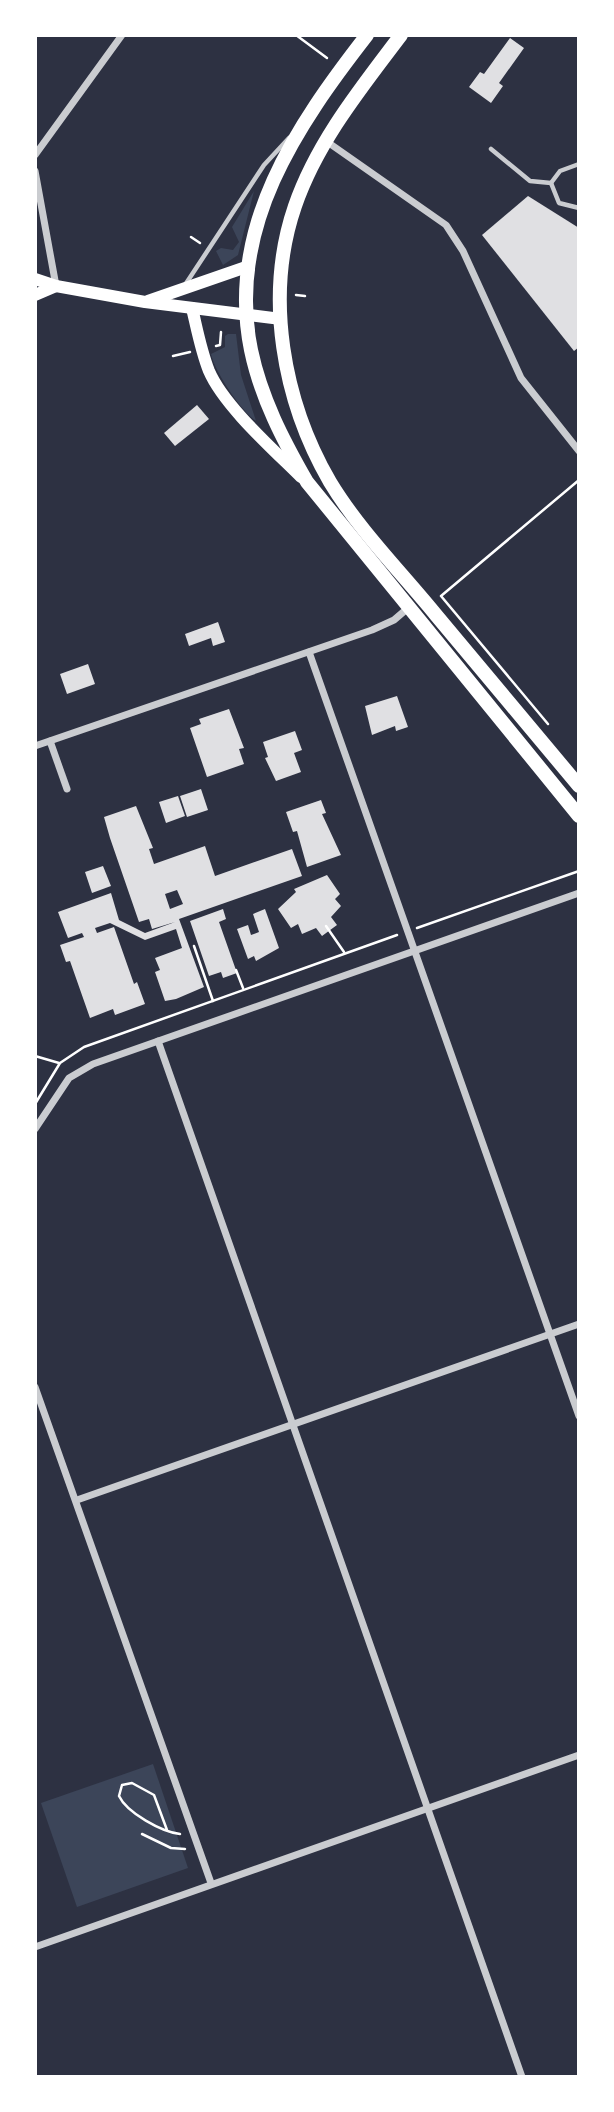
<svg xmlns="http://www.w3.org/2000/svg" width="614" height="2112" font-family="'PT Serif',serif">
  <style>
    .green { fill: #3c4559 }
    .building { fill: #e0e0e3; fill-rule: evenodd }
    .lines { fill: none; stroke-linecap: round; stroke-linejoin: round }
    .path { stroke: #fff; stroke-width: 2.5 }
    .service { stroke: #caccd0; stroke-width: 4.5 }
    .minor { stroke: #caccd0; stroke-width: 7 }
    .secondary { stroke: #fff; stroke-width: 12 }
    .trunk { stroke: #fff; stroke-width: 14 }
  </style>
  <rect width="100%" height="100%" fill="#2d3142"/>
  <!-- green -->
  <g class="green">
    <polygon points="254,191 238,255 223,265 216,251 221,248 233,250 239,242 232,227"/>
    <path d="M228 334H236L241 375 256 421C241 411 215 372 211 354L225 347V336Z"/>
    <polygon points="153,1764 188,1868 77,1907 41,1803"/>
  </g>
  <!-- building -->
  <g class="building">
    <polygon points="510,38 524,48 499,83 503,86 491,103 469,87 480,72 484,74"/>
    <polygon points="528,196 579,228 579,347 574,351 482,235"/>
    <polygon points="197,405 209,419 175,446 164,433"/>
    <polygon points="218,622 225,642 213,646 211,638 189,646 185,634"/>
    <polygon points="88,664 95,684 67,694 60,674"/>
    <polygon points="397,696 408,727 396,731 395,726 372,735 365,706"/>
    <polygon points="229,709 244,748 239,749 244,764 207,777 190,728 201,724 199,719"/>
    <polygon points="295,731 302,750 294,753 301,772 276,781 265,758 268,757 263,742"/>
    <polygon points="201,789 208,810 187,817 180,796"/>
    <polygon points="178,796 185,816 166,823 159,802"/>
    <polygon points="321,800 326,813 322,814 341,855 307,867 297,831 293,832 286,812"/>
    <path d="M136 806 153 848 149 849 154 864 205 846 215 876 292 849 302 876 179 919 204 987 176 999 165 1001 155 972 160 970 155 958 182 948 176 929 145 940 110 923 95 928 97 933 114 927 134 984 137 982 145 1004 115 1015 113 1009 90 1018 70 961 66 962 60 945 84 937 82 933 68 938 58 912 111 893 119 920 145 933 175 922 152 929 149 919 139 922 110 838 104 817ZM177 890 183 904 170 909 165 894Z"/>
    <polygon points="103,866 111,886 92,893 85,872"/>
    <polygon points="327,875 340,894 335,899 341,906 331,917 337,925 322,936 316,928 302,934 298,924 291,928 278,909 296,892 294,889"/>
    <polygon points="223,909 226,919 219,922 237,973 223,978 221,972 209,976 190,921"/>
    <polygon points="265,909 279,948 256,961 254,956 248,959 237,929 248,925 251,935 259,932 253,914"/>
  </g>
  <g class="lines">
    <!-- path -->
    <g class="path">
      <polyline points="296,35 327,58"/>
      <polyline points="191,237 200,243"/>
      <polyline points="296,295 305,296"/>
      <polyline points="216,346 220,345 221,332"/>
      <polyline points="173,356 190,352"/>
      <polyline points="548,724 441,596 579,480"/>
      <polyline points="326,926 344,952"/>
      <polyline points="417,928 579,871"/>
      <polyline points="194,946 213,1001"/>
      <polyline points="236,970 243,988"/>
      <polyline points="35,1056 59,1063"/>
      <polyline points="35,1104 60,1063 84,1047 397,935"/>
      <path d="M167 1830 154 1795 132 1783 122 1785 119 1796C127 1813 162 1832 180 1834"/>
      <polyline points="142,1834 171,1848 185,1849"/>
    </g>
    <!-- service -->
    <g class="service">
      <polyline points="491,149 530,181 551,183"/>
      <polyline points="551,183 559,203 579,208"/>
      <polyline points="551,183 560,171 579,164"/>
      <polyline points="185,285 264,165 289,138"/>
    </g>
    <!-- minor -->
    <g class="minor">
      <polyline points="326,141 446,225 463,251 521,378 579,451"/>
      <polyline points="35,155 122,35"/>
      <polyline points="35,171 56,286"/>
      <polyline points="309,652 579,1416"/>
      <polyline points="50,741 67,789"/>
      <polyline points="35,746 372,630 394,620 408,608"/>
      <polyline points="158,1041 522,2077"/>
      <polyline points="35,1129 69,1078 93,1064 579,893"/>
      <polyline points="35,1387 211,1883"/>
      <polyline points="77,1500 579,1324"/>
      <polyline points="35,1947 579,1755"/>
    </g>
    <!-- secondary -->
    <g class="secondary">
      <polyline points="35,279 56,286 145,302 281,319"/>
      <polyline points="35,295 56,286"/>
      <polyline points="148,301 249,266"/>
      <path d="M192 308C197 329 201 351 209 371 224 406 274 450 301 477"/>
    </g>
    <!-- trunk -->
    <g class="trunk">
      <path d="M367 35C297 125 226 228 251 350 261 398 283 440 307 482L579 816"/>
      <path d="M401 35C361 88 317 142 295 206 264 296 283 401 330 482 359 530 401 572 436 615 484 672 531 729 579 786"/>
    </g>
  </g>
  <!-- border -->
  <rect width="614" height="2112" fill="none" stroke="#ffffff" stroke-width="74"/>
</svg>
